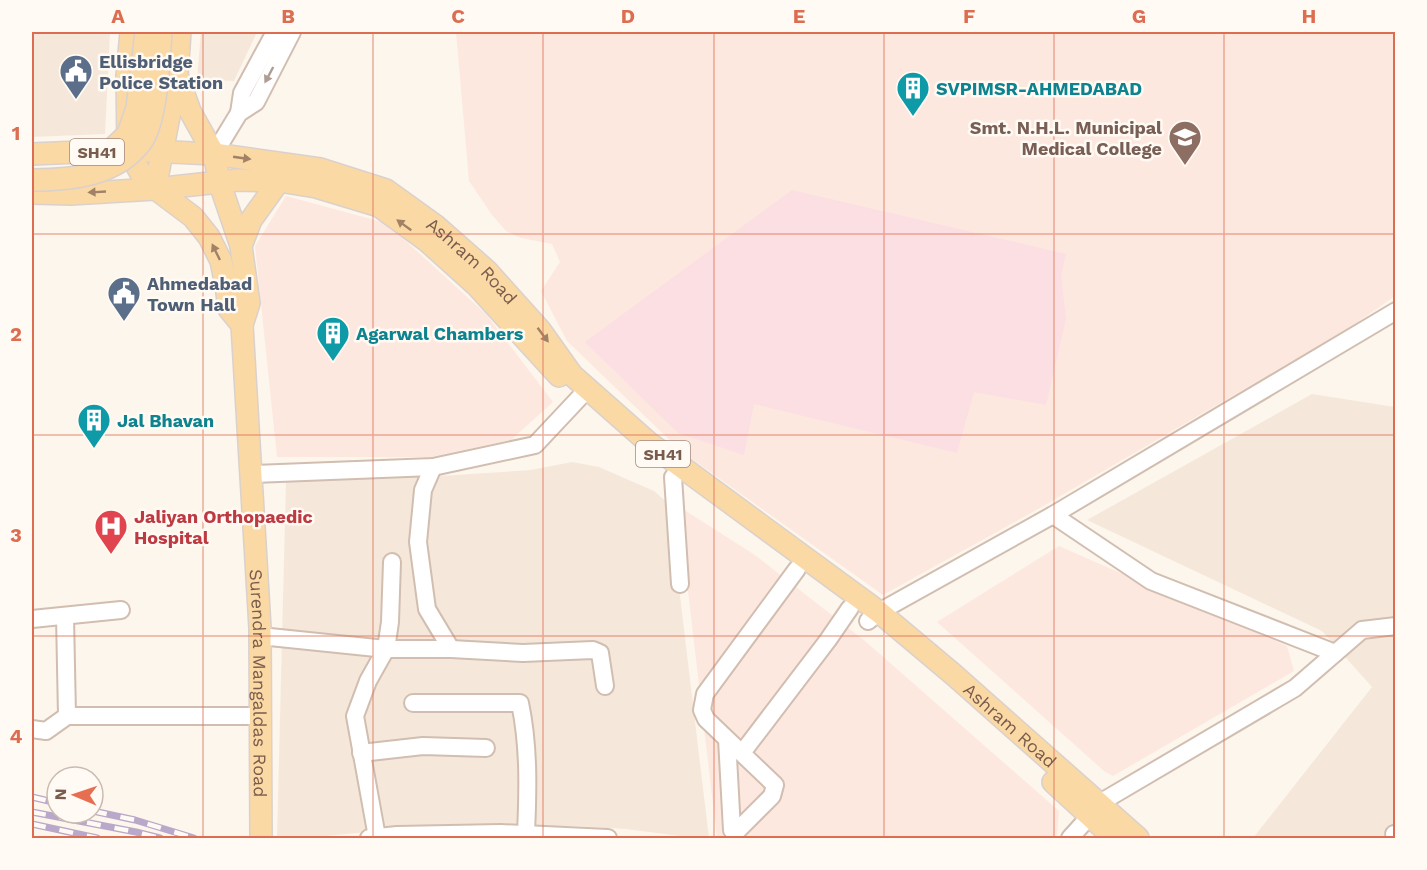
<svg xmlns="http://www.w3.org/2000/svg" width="1427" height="870" font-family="'Work Sans',sans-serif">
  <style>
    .residential { fill: #f5e8da }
    .commercial { fill: #fde8e0 }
    .medical { fill: #fbdfe3 }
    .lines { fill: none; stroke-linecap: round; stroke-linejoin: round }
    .minor-casing { stroke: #d1beb0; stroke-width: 20 }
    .major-casing { stroke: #dad1cd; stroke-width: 24 }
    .minor { stroke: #fff; stroke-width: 16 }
    .major { stroke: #fbd9a5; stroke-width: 21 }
    .rail-casing { stroke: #b9a8c9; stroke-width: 7 }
    .rail { stroke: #fffaf3; stroke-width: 4.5; stroke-dasharray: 14; stroke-linecap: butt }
    .major-bridge-casing { stroke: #dad1cd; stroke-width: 24; stroke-linecap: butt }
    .major-bridge { stroke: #fbd9a5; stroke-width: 21 }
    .oneway { fill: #af9d94 }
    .oneway2 { fill: #a18267 }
    .grid { fill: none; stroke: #dc6d51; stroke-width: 1.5; stroke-opacity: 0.55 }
    .labels { text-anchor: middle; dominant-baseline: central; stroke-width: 5; stroke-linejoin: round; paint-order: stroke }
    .shield { fill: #fffaf3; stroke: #a28b7f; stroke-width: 1.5 }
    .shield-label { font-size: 16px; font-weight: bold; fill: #7a5c4d }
    .service-label { font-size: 18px; font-weight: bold; fill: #4e5e75; stroke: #fffaf3; text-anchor: start }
    .culture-label { font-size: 18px; font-weight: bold; fill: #0d838f; stroke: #fffaf3; text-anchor: start }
    .education-label { font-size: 18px; font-weight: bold; fill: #785e54; stroke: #fffaf3; text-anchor: end }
    .street-label { font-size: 18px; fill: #7a5c4d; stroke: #fffaf3 }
    .health-label { font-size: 18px; font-weight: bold; fill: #be3a42; stroke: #fffaf3; text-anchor: start }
    .neatline { fill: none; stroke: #dc6d51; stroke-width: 2 }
    .grid-label { font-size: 20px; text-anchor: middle; font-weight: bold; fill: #dc6d51 }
  </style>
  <rect width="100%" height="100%" fill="#fdf6ec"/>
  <!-- residential -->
  <g class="residential">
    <polygon points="32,32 110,32 105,134 32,137"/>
    <polygon points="201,32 257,32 234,81 197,79"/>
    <polygon points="1312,394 1395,407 1395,838 1253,838 1372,687 1322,631 1087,520"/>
    <polygon points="572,462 599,467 654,491 669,504 709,838 695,838 626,829 574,826 522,830 410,828 304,838 277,838 286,481 440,476 531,470"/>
  </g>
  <!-- commercial -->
  <g class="commercial">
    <polygon points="456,32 1395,32 1395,296 1352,326 1040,508 883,595 682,452 567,341 541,291 560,262 552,244 521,238 506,231 492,215 469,181"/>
    <polygon points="286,196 386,223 486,314 553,402 511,440 430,457 277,457 255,246"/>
    <polygon points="678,506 755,555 865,641 1059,811 1057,835 1050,838 717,838"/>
    <polygon points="1059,546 1287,646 1294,671 1113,776 1104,771 937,622"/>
  </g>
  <!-- medical -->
  <polygon class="medical" points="792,190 1066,254 1061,276 1066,319 1046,405 974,392 957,453 754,404 744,455 678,433 585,342"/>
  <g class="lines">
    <defs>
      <g id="minor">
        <polyline points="239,113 242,93 275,32"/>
        <polyline points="214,154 239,113 256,102 292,32"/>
        <polyline points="433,467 423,490 418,542 427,609 451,649"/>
        <polyline points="251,474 433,467 535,445 581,396 590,391"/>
        <polyline points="673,477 680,584"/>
        <polyline points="1053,515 1151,581 1335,653"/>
        <polyline points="32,619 121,610"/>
        <polyline points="868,621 879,612 1053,515 1396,311"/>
        <polyline points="260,636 386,649 451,649 523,653 593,650 600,653 605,686"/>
        <path d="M413 703H520C529 746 528 789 526 833"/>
        <polyline points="67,716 261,716"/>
        <polyline points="32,729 46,731 67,716 65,616"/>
        <polyline points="727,739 732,830 736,832 772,796 775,785 706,719 702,710 705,694 797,569"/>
        <polyline points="361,753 423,746 486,748"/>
        <polyline points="742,753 828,640 850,608"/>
        <polyline points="1394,834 1395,838"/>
        <polyline points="377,837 355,716 368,681 386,649 390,622 392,562"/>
        <polyline points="369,838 397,835 501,833 608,838"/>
        <polyline points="1070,838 1089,817 1098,804 1295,688 1362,630 1396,626"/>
      </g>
      <g id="major">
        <path id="s1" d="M131 32 127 75 128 150 145 181 193 217 209 237 221 261 226 285 229 309 242 325 260 628 261 838"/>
        <polyline points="177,75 190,111 214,154 220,184 241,246 249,303 242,325"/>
        <path id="s2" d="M32 154 128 150 214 154 320 169 386 190 436 226 487 271 540 330 572 375 649 443 879 612 954 675 1138 838"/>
        <polyline points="155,189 177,75 180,32"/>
        <polyline points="32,193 71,194 155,189 238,180 279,181 316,187 379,206 427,241 476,285 559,376"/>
        <polyline points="241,246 251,220 279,181"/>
        <polyline points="1053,782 1114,838"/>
      </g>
    </defs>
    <!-- minor casing -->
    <use href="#minor" class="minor-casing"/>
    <!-- major casing -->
    <use href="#major" class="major-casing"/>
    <!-- minor -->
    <use href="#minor" class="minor"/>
    <!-- major -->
    <use href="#major" class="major"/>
    <defs>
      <g id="rail">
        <polyline points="32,797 57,803"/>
        <polyline points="93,811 135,820 194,838"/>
        <polyline points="32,812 136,832 160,838"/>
        <polyline points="32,824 97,838"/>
      </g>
    </defs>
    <!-- rail casing -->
    <use href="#rail" class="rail-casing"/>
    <!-- rail -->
    <use href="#rail" class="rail"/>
    <defs>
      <g id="major-bridge">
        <polyline points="108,153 128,134 137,108 146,32"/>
        <path d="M32 180C70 180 117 176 142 141 157 119 159 59 161 32"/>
      </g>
    </defs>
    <!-- major-bridge casing -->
    <use href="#major-bridge" class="major-bridge-casing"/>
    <!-- major-bridge -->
    <use href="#major-bridge" class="major-bridge"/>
  </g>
  <!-- one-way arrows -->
  <defs><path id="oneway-solid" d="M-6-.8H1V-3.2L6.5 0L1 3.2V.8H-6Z" transform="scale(1.5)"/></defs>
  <use class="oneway" href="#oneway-solid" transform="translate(269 75) rotate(118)"/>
  <g class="oneway2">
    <use href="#oneway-solid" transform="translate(242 158) rotate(8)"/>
    <use href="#oneway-solid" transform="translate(97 192) rotate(177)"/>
    <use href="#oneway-solid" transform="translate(404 225) rotate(-144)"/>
    <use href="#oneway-solid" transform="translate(216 252) rotate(-116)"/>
    <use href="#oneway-solid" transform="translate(543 335) rotate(53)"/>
  </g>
  <!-- grid -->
  <path class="grid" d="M203 32V838M373 32V838M543 32V838M714 32V838M884 32V838M1054 32V838M1224 32V838M32 234H1396M32 435H1396M32 636H1396"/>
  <!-- icons -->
  <defs>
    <symbol id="civic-pin" viewBox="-11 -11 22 30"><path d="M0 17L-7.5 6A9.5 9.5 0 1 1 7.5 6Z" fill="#5c6f8a" stroke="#fffaf3"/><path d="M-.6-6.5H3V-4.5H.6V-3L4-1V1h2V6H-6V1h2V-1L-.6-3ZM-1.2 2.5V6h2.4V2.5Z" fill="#fff"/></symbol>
    <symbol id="building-pin" viewBox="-11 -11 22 30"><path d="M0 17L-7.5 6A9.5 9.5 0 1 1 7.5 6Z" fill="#0f9aa8" stroke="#fffaf3"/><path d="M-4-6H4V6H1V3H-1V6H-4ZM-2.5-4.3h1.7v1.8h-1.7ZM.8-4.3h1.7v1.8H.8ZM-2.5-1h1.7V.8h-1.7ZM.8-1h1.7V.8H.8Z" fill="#fff"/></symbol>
    <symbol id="university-pin" viewBox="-11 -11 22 30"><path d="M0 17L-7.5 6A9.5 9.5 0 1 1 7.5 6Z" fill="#8d6e63" stroke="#fffaf3"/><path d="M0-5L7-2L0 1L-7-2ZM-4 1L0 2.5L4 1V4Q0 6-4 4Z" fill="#fff"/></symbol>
    <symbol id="hospital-pin" viewBox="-11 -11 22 30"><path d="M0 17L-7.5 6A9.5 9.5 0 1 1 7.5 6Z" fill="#e0444e" stroke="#fffaf3"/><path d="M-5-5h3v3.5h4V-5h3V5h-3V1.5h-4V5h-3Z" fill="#fff"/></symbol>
  </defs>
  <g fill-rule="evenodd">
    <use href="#civic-pin" x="57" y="52" width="38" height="52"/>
    <use href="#building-pin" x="894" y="69" width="38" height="52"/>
    <use href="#university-pin" x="1166" y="118" width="38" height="52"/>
    <use href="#civic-pin" x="105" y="274" width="38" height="52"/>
    <use href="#building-pin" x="314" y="314" width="38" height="52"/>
    <use href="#building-pin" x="75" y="401" width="38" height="52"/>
    <use href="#hospital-pin" x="92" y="507" width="38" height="52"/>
  </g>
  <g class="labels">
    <!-- shield labels -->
    <g class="shield">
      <rect x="70" y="139" width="54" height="26" rx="4.5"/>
      <rect x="636" y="441" width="54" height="26" rx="4.5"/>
    </g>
    <g class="shield-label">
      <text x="97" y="152">SH41</text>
      <text x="663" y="454">SH41</text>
    </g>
    <!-- service labels -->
    <g class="service-label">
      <text x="99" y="61">Ellisbridge<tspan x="99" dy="21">Police Station</tspan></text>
      <text x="147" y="283">Ahmedabad<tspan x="147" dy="21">Town Hall</tspan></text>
    </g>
    <!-- culture labels -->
    <g class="culture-label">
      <text x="936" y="88">SVPIMSR-AHMEDABAD</text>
      <text x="356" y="333">Agarwal Chambers</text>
      <text x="117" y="420">Jal Bhavan</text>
    </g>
    <!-- education labels -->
    <g class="education-label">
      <text x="1162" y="127">Smt. N.H.L. Municipal<tspan x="1162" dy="21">Medical College</tspan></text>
    </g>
    <!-- street labels -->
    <g class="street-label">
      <text stroke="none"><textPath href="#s2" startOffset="470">Ashram Road</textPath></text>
      <text stroke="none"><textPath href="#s1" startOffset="694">Surendra Mangaldas Road</textPath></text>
      <text stroke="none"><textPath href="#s2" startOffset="1184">Ashram Road</textPath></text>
    </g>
    <!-- health labels -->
    <g class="health-label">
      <text x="134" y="516">Jaliyan Orthopaedic<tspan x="134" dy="21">Hospital</tspan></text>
    </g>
  </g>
  <!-- border -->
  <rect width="1427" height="870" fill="none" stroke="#fffaf3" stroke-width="66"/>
  <!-- north arrow -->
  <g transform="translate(75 795) rotate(272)"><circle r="28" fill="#fffaf3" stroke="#cabbb1" stroke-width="1.5"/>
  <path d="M0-4.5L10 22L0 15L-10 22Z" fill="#e76f51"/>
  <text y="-9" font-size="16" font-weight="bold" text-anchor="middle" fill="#7a5c4d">N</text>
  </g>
  <rect x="33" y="33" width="1361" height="804" class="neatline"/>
  <g class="grid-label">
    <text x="118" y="23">A</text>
    <text x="288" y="23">B</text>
    <text x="458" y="23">C</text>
    <text x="628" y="23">D</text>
    <text x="799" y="23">E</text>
    <text x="969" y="23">F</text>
    <text x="1139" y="23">G</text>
    <text x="1309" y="23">H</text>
    <text x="16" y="140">1</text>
    <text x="16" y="341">2</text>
    <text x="16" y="542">3</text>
    <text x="16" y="743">4</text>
  </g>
</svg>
